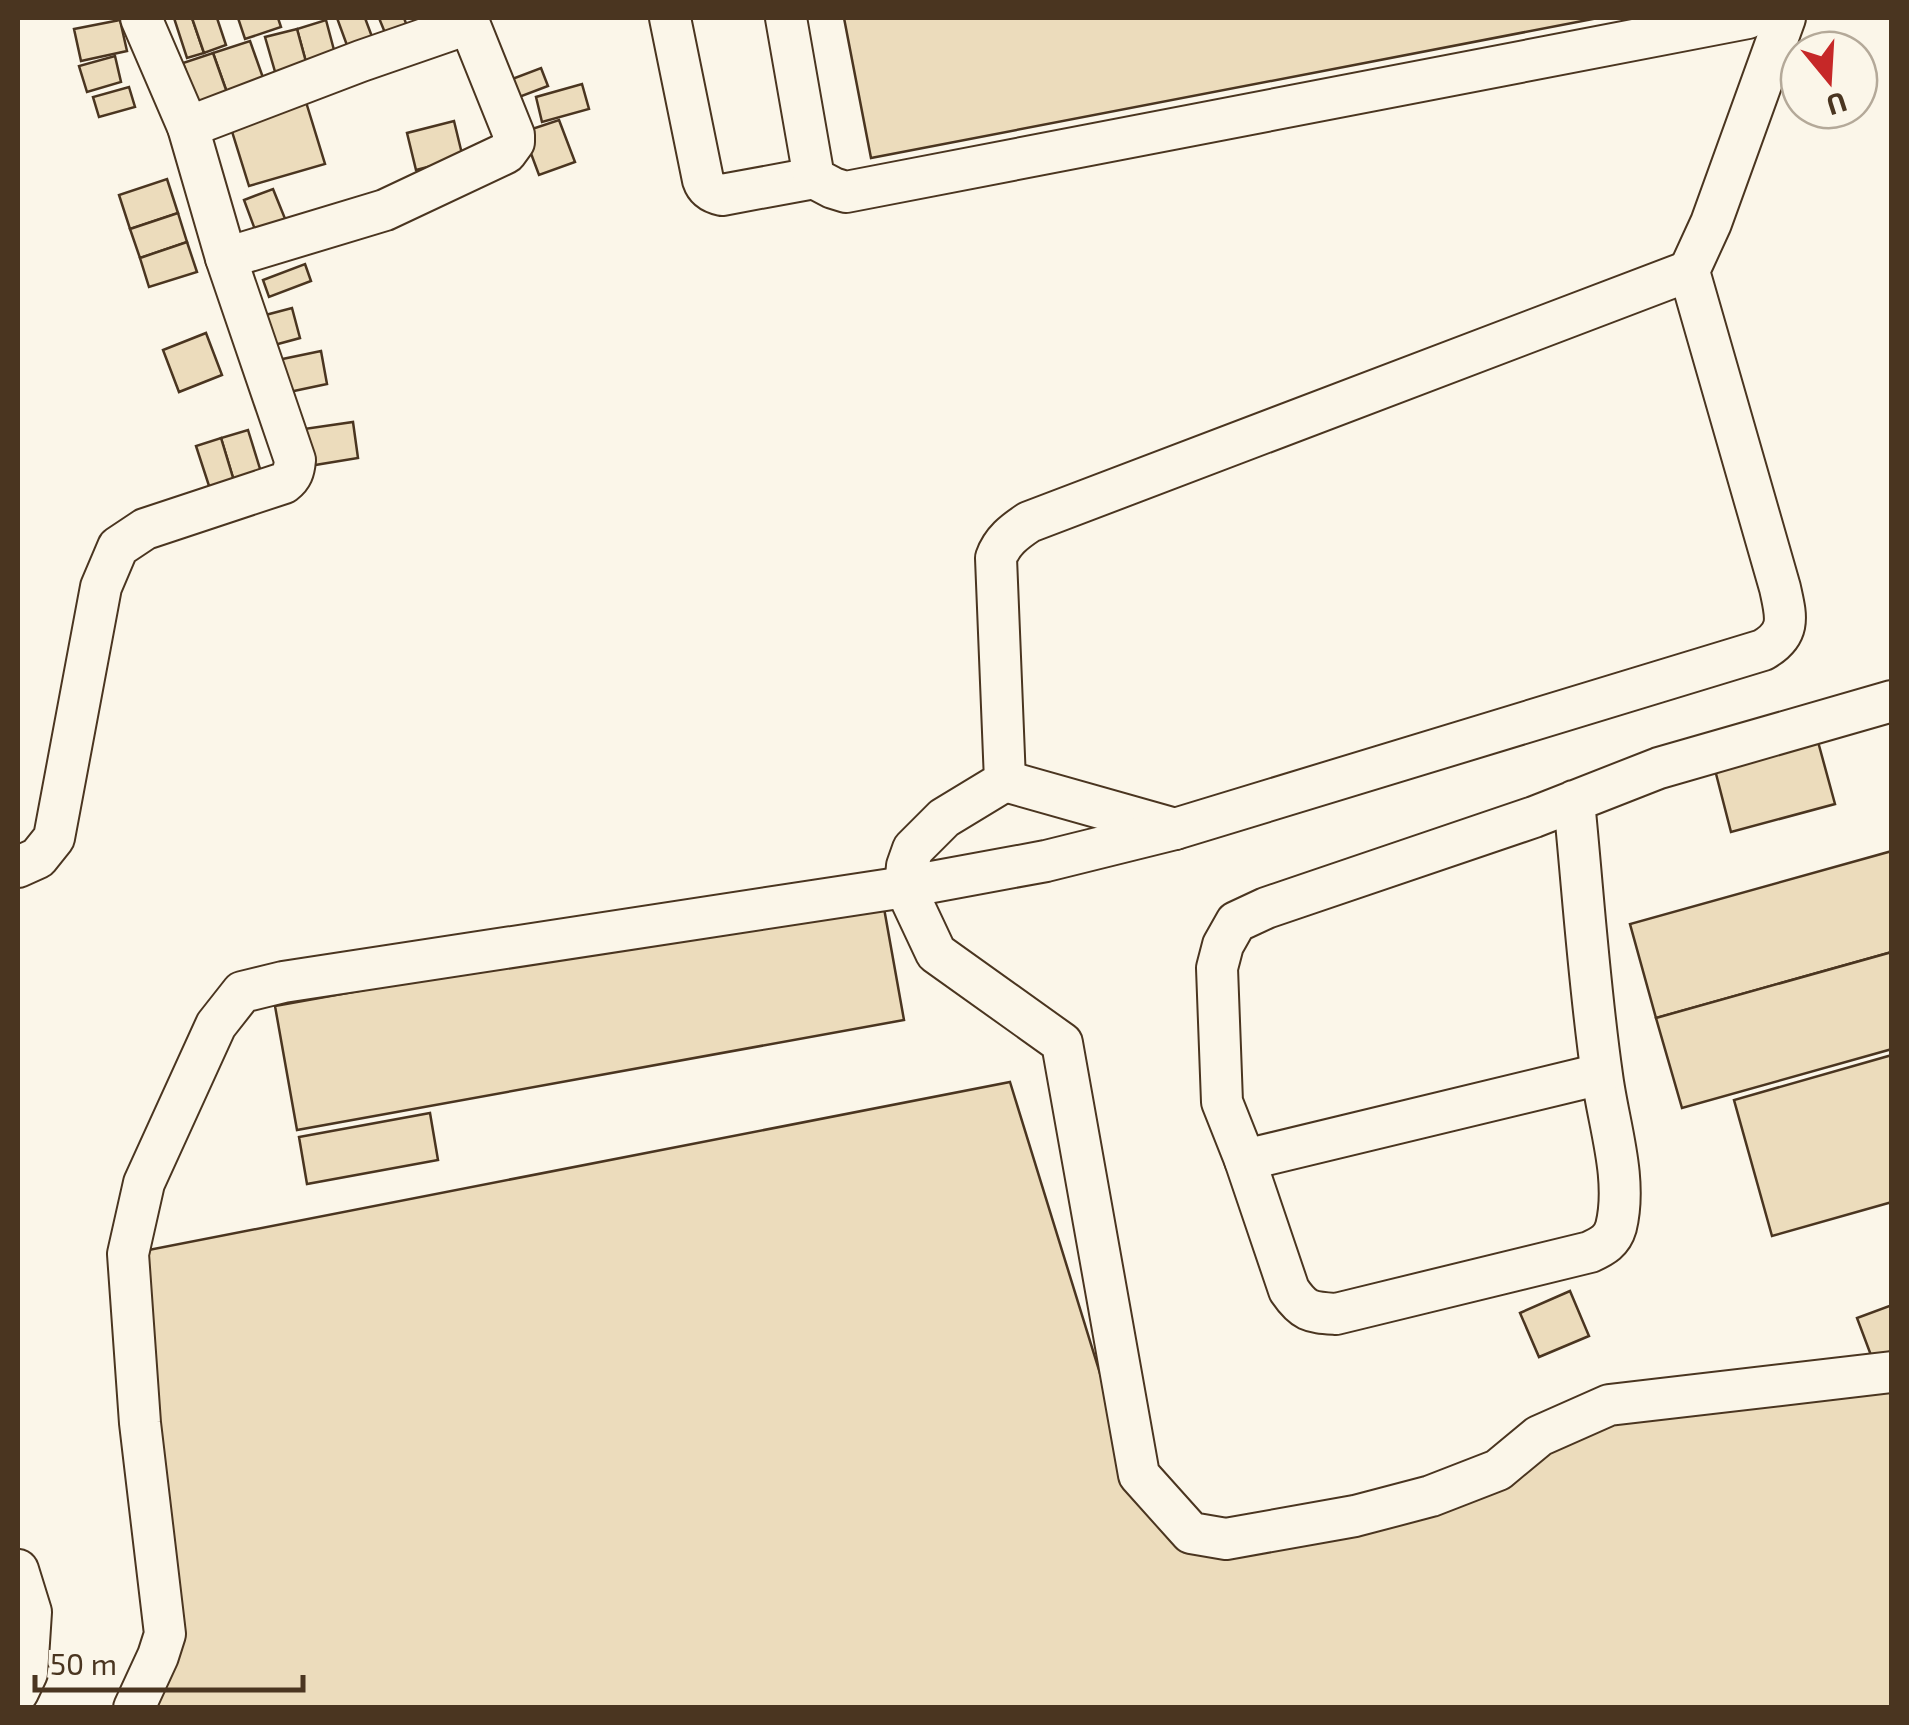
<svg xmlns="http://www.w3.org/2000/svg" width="1909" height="1725" font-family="'Exo 2',sans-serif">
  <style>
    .building { fill: #ecdcbc; stroke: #4a3520; stroke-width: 2.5 }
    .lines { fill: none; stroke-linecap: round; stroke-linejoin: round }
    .minor-casing { stroke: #4a3520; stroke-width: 44 }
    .minor { stroke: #fbf6e9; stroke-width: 40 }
  </style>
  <rect width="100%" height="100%" fill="#fbf6e9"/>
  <!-- building -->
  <g class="building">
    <polygon points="174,18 192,18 204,53 187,58"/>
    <polygon points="192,18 217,18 226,45 204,53"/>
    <polygon points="238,18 278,18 281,27 245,39"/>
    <polygon points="337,18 365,18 377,50 352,59"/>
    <polygon points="379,18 404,18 413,42 392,50"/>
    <polygon points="844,18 1598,18 871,158"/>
    <polygon points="120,20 127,51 81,61 74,29"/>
    <polygon points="326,20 338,65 309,73 297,29"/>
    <polygon points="297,29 309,73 278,82 265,37"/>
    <polygon points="250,41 267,89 230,101 213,53"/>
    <polygon points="213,53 230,101 200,111 183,63"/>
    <polygon points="115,56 121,82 87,92 79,66"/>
    <polygon points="541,68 548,86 514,99 507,81"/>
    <polygon points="582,84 589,109 542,122 536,97"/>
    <polygon points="129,87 135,107 99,117 93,97"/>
    <polygon points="306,102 325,164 249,186 230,125"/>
    <polygon points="559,120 575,162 539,175 523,132"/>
    <polygon points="454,121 463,158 416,170 407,133"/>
    <polygon points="167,179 178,213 130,229 119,195"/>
    <polygon points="273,189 290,231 260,243 244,200"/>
    <polygon points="178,213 187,242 140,258 130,229"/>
    <polygon points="187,242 197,272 149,287 140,258"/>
    <polygon points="305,264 311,281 269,297 263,280"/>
    <polygon points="292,308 300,338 267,347 258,317"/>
    <polygon points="206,333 222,375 179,392 163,350"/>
    <polygon points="321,351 327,384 275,395 268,362"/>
    <polygon points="353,422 358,458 309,466 304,429"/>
    <polygon points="248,430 261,472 234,481 221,438"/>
    <polygon points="221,438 234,481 210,489 196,446"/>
    <polygon points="1817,738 1835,804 1731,832 1714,766"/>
    <polygon points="1892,851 1892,952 1656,1018 1630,924"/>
    <polygon points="882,897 904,1020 297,1130 275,1006"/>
    <polygon points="1892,952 1892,1049 1682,1108 1656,1018"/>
    <polygon points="1892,1055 1892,1202 1772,1236 1734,1100"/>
    <polygon points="1010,1082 1132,1477 1190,1536 1355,1517 1539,1436 1892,1373 1892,1708 134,1708 165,1634 128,1254"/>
    <polygon points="430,1113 438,1160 307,1184 299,1137"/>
    <polygon points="1570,1291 1589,1336 1539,1357 1520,1313"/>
    <polygon points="1892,1305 1892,1351 1872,1358 1857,1318"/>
  </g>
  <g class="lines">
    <defs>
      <g id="minor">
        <path d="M670 18 703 180C706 189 713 193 722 195L814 178"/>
        <polyline points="786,18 814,178 833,188 846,192 1748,18"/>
        <polyline points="188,127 361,61 468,24"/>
        <polyline points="226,258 385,210 506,153 514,142 514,135 467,18"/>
        <path d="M1689 271 1029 522C1014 532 1002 541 996 558L1005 781 944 818 913 849 907 866 905 887 936 953 1062 1043 1139 1475 1191 1533 1226 1539 1355 1516 1431 1496 1498 1470 1539 1436 1609 1405 1892 1372"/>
        <path d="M1005 781 1175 829 1763 650C1792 633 1786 616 1780 588L1689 271 1711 223 1785 18"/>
        <path d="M1574 801C1583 892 1589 985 1602 1075 1608 1123 1628 1178 1616 1227 1612 1241 1603 1246 1590 1252L1336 1314C1310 1312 1304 1312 1289 1290L1245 1160 1222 1102 1217 968 1223 945 1236 922 1266 908 1534 817 1659 768 1892 701"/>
        <path d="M18 867 38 858 54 838 101 587 118 547 145 529 284 483C292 477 294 471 295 460L226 258 188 127 141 18"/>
        <polyline points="1245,1160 1601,1074"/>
        <polyline points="18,1570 31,1612 27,1673 18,1692"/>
        <polyline points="134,1708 158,1656 165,1634 140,1423 128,1254 144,1183 216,1025 242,992 283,982 905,887 1046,861 1175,829"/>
      </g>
    </defs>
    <!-- minor casing -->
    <use href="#minor" class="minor-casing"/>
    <!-- minor -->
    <use href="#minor" class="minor"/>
  </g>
  <!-- border -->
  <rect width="1909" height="1725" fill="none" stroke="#4a3520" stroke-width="40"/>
  <!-- north arrow -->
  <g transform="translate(1829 80) rotate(162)"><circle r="48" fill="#fbf6e9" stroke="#b4a999" stroke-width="2.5"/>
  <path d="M0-8L18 38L0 25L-18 38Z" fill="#c62828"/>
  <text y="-15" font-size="28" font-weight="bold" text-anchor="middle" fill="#4a3520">U</text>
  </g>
  <!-- scale -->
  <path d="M35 1675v15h268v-15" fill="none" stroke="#4a3520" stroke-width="5"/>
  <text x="50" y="1675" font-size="30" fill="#4a3520" stroke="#fbf6e9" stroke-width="8" paint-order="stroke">50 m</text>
</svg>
